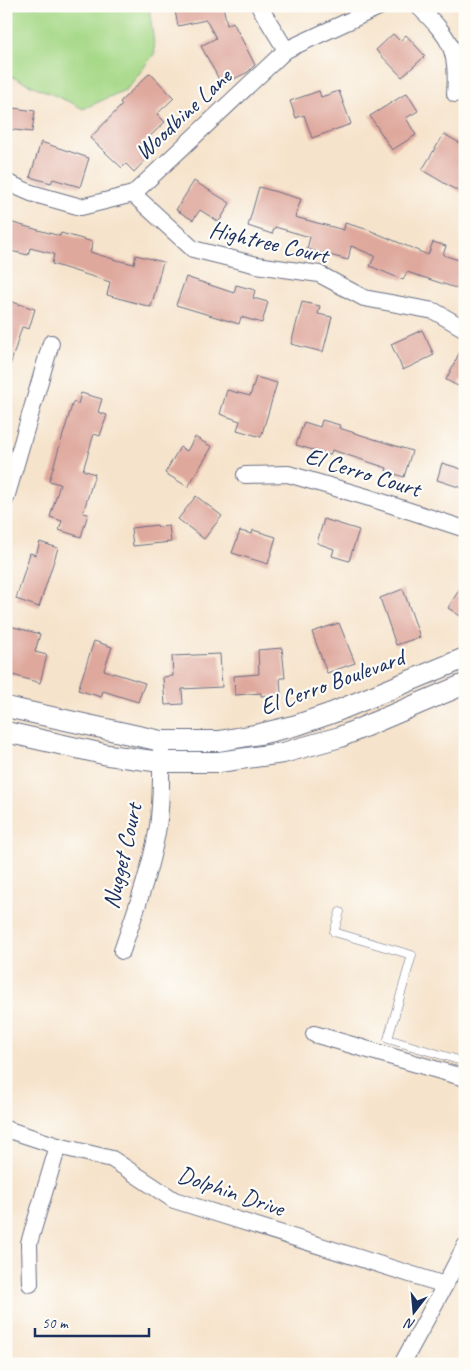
<svg xmlns="http://www.w3.org/2000/svg" width="471" height="1370" font-family="Caveat,sans-serif">
  <style>
    .green { fill: #a7d989; stroke: #618474 }
    .building { fill: #dfa89d }
    .lines { fill: none; stroke-linecap: round; stroke-linejoin: round }
    .service-casing { stroke: #686e84; stroke-width: 9 }
    .minor-casing { stroke: #686e84; stroke-width: 18 }
    .tertiary-casing { stroke: #686e84; stroke-width: 22 }
    .service { stroke: #fff; stroke-width: 8 }
    .minor { stroke: #fff; stroke-width: 16 }
    .tertiary { stroke: #fff; stroke-width: 20 }
    .labels { text-anchor: middle; dominant-baseline: central; stroke-width: 4.5; stroke-linejoin: round; paint-order: stroke }
    .street-label { font-size: 24px; fill: #1b2f5e; stroke: #fdfcf7 }
  </style>
  <rect width="100%" height="100%" fill="#fdfcf7"/>
  <filter id="ink" filterUnits="userSpaceOnUse"><feTurbulence type="fractalNoise" baseFrequency=".02" numOctaves="2"/><feDisplacementMap in="SourceGraphic" scale="10" xChannelSelector="R" yChannelSelector="G"/><feConvolveMatrix kernelMatrix="1 2 1 2 8 2 1 2 1" color-interpolation-filters="sRGB"/></filter>
  <filter id="wash" filterUnits="userSpaceOnUse"><feTurbulence type="fractalNoise" baseFrequency=".0096" numOctaves="4" result="noise"/><feDisplacementMap in="SourceGraphic" scale="20" xChannelSelector="R" yChannelSelector="G"/><feGaussianBlur stdDeviation="1.12" result="paint"/><feColorMatrix in="noise" values="0 0 0 0 0 0 0 0 0 0 0 0 0 0 0 0 0 1.4 0 .05"/><feComposite in="paint" operator="in"/></filter>
  <g filter="url(#wash)">
    <rect width="100%" height="100%" fill="#f6e3cb"/>
    <!-- green -->
    <polygon class="green" points="6,6 149,6 155,53 127,89 83,109 72,103 6,74"/>
    <g id="blocks">
      <!-- building -->
      <g class="building">
        <polygon points="174,6 223,6 227,25 233,22 255,65 248,72 222,85 201,46 216,38 206,20 178,26"/>
        <polygon points="393,34 400,41 406,35 425,56 402,77 376,50"/>
        <polygon points="150,73 174,98 157,114 165,122 143,143 153,152 134,172 126,164 122,168 90,138 122,105 120,102"/>
        <polygon points="319,91 321,97 339,91 351,124 312,138 304,115 296,118 290,101"/>
        <polygon points="407,93 418,111 406,118 416,135 392,150 370,116"/>
        <polygon points="6,107 35,111 32,132 6,129"/>
        <polygon points="444,134 465,146 465,187 461,193 422,170"/>
        <polygon points="41,142 89,158 80,187 53,179 51,183 30,177"/>
        <polygon points="194,181 230,203 219,222 200,210 193,220 176,210"/>
        <polygon points="259,187 301,199 295,217 344,230 345,223 369,230 428,255 433,242 446,246 443,255 462,261 459,270 465,272 465,291 407,272 403,280 370,266 375,256 351,246 348,260 307,249 310,237 275,227 272,234 248,226"/>
        <polygon points="6,221 60,236 61,233 93,242 90,252 116,260 134,264 136,255 163,262 151,307 107,295 110,282 52,264 54,254 30,248 28,255 6,250"/>
        <polygon points="186,277 234,293 236,285 255,290 253,298 268,302 262,323 241,317 239,324 176,305"/>
        <polygon points="6,300 35,309 29,329 22,327 9,369 6,369"/>
        <polygon points="302,302 320,306 318,314 332,317 323,352 291,344"/>
        <polygon points="422,330 434,355 403,370 391,344"/>
        <polygon points="465,341 465,383 460,381 458,386 446,380"/>
        <polygon points="256,377 277,383 261,437 237,430 240,421 220,414 227,390 250,396"/>
        <polygon points="81,393 102,399 98,412 107,415 100,436 94,434 83,470 95,474 83,513 88,514 81,537 59,530 62,521 50,517 60,484 49,481 73,402 78,404"/>
        <polygon points="322,420 340,425 339,428 412,451 404,477 386,471 387,468 332,450 330,455 296,445 304,422 320,427"/>
        <polygon points="195,437 212,447 188,487 165,473 180,447 187,451"/>
        <polygon points="442,463 465,470 465,489 437,480"/>
        <polygon points="196,496 222,516 204,539 178,519"/>
        <polygon points="324,519 359,530 349,561 332,556 334,549 317,543"/>
        <polygon points="157,525 158,527 169,526 171,542 133,546 131,528"/>
        <polygon points="253,530 276,537 268,564 232,553 240,531 252,534"/>
        <polygon points="40,542 58,548 39,607 16,599 30,553 36,555"/>
        <polygon points="465,580 465,619 448,608"/>
        <polygon points="403,589 420,637 396,645 380,598"/>
        <polygon points="339,623 355,663 327,673 312,632"/>
        <polygon points="6,625 40,634 35,652 47,655 40,683 6,673"/>
        <polygon points="94,641 112,647 104,670 145,683 138,702 103,691 101,697 78,690"/>
        <polygon points="282,648 285,678 280,678 281,695 261,696 261,693 235,695 234,676 259,674 258,650"/>
        <polygon points="220,654 222,687 182,689 183,704 165,705 163,677 173,676 172,656"/>
      </g>
    </g>
  </g>
  <g filter="url(#ink)">
    <use href="#blocks" fill-opacity="0" stroke="#686e84" stroke-width="1"/>
    <g class="lines">
      <defs>
        <polyline id="service" points="340,912 334,932 412,955 388,1039 465,1062"/>
        <g id="minor">
          <polyline points="259,6 286,50"/>
          <path d="M418 6C449 37 459 48 455 94"/>
          <polyline points="6,182 31,193 81,207 133,194 286,50 381,6"/>
          <polyline points="133,194 193,249 257,265 319,274 364,298 434,311 465,329"/>
          <polyline points="245,475 288,474 370,498 465,529"/>
          <polyline points="6,498 51,343"/>
          <path d="M122 951C135 912 150 872 157 832 162 806 161 777 161 751"/>
          <polyline points="314,1034 465,1078"/>
          <polyline points="6,1129 58,1146 112,1159 174,1200 445,1285"/>
          <polyline points="30,1284 29,1243 58,1146"/>
          <polyline points="402,1364 445,1285 465,1246"/>
        </g>
        <g id="tertiary">
          <polyline points="6,707 161,741 219,741 260,734 297,725 332,713 465,658"/>
          <polyline points="6,732 108,755 161,762 219,762 283,753 340,737 465,684"/>
        </g>
      </defs>
      <!-- service casing -->
      <use href="#service" class="service-casing"/>
      <!-- minor casing -->
      <use href="#minor" class="minor-casing"/>
      <!-- tertiary casing -->
      <use href="#tertiary" class="tertiary-casing"/>
      <!-- service -->
      <use href="#service" class="service"/>
      <!-- minor -->
      <use href="#minor" class="minor"/>
      <!-- tertiary -->
      <use href="#tertiary" class="tertiary"/>
    </g>
  </g>
  <g class="labels">
    <!-- street labels -->
    <g class="street-label">
      <text transform="translate(183 114) rotate(-43)">Woodbine Lane</text>
      <text transform="translate(269 242) rotate(13)">Hightree Court</text>
      <text transform="translate(363 472) rotate(17)">El Cerro Court</text>
      <text transform="translate(332 682) rotate(-20)">El Cerro Boulevard</text>
      <text transform="translate(122 856) rotate(-77)">Nugget Court</text>
      <text transform="translate(231 1191) rotate(19)">Dolphin Drive</text>
    </g>
  </g>
  <!-- margin -->
  <rect width="471" height="1370" fill="none" stroke="#fdfcf7" stroke-width="25"/>
  <!-- north arrow -->
  <g transform="translate(414 1312) rotate(196)" stroke="#fdfcf7" stroke-width="4" paint-order="stroke">
  <path d="M0-4L9 19L0 12L-9 19Z" fill="#1b2f5e"/>
  <text y="-8" font-size="14" font-weight="bold" text-anchor="middle" fill="#1b2f5e">N</text>
  </g>
  <!-- scale -->
  <path d="M35 1328v8h114v-8" fill="none" stroke="#1b2f5e" stroke-width="2.5"/>
  <text x="42" y="1328" font-size="15" fill="#1b2f5e" stroke="#fdfcf7" stroke-width="4" paint-order="stroke">50 m</text>
</svg>
